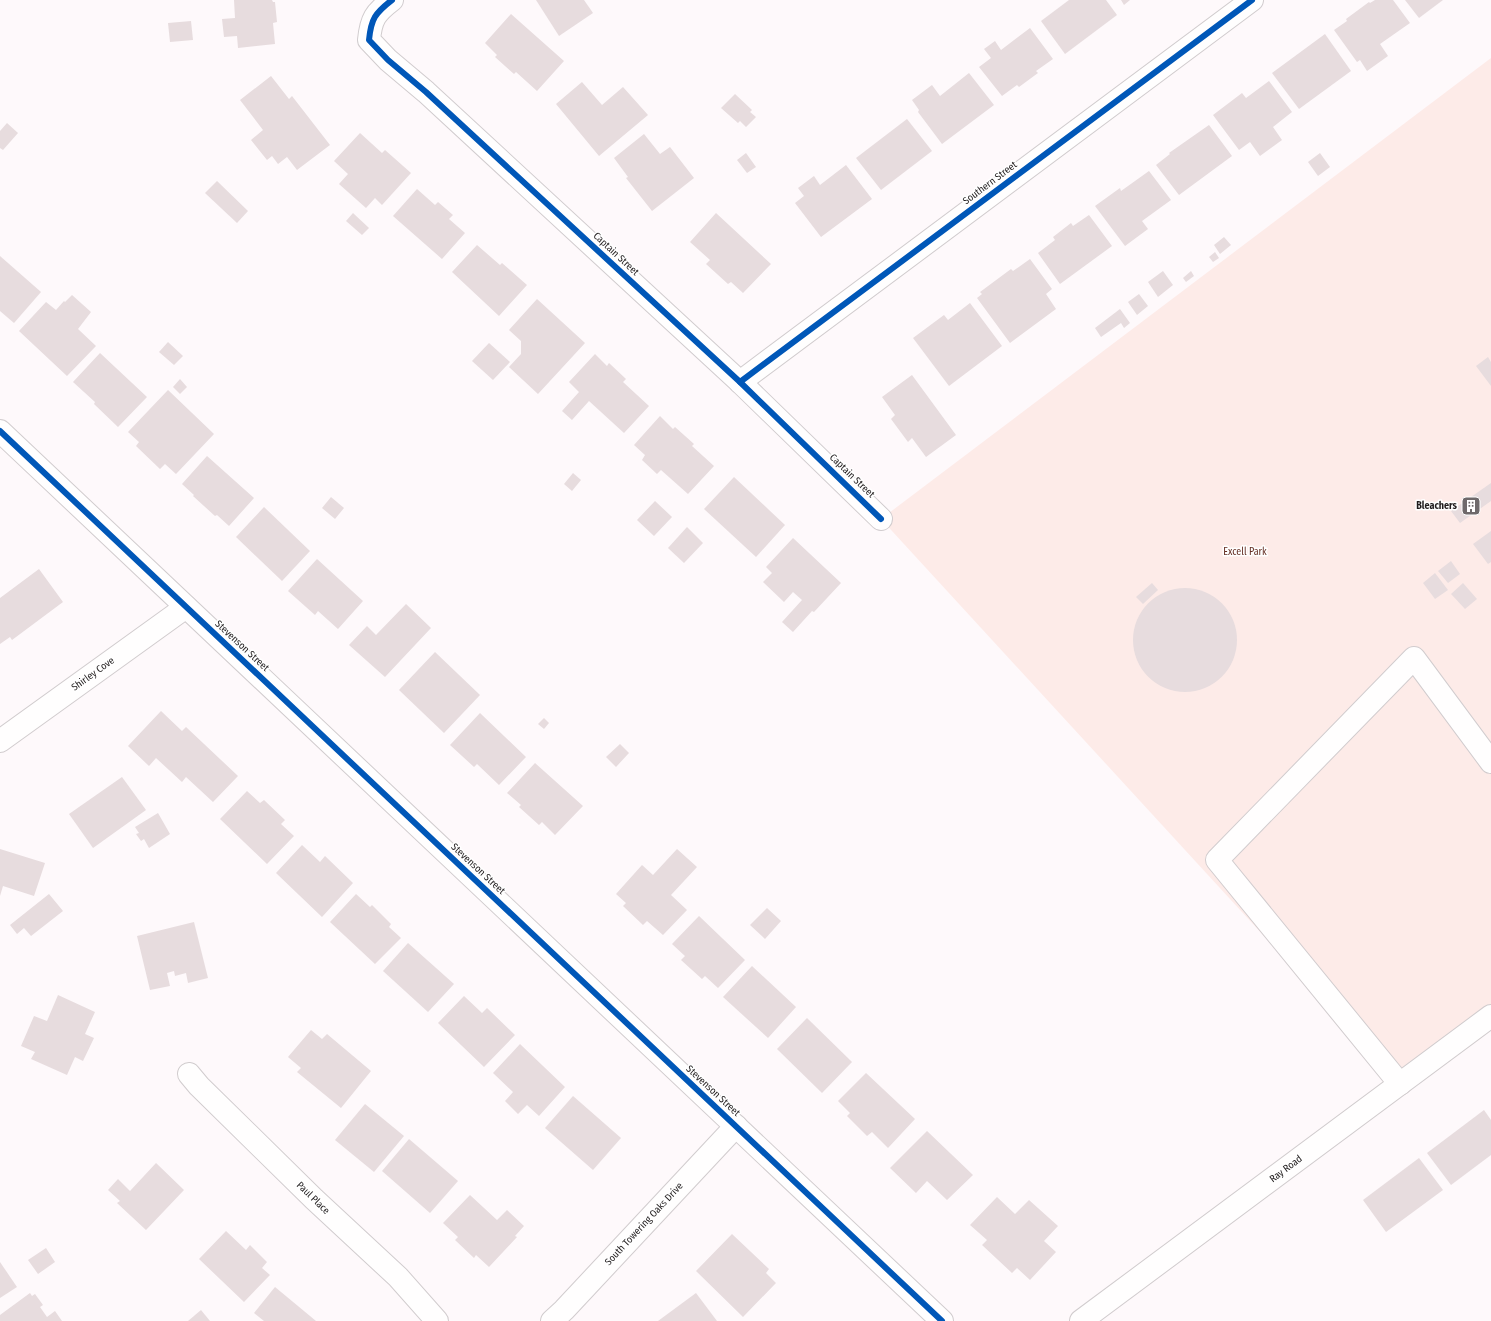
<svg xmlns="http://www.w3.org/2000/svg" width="1491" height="1321" font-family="'Fira Sans Condensed',sans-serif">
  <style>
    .green { fill: #fdebe8 }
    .building { fill: #e7dcde }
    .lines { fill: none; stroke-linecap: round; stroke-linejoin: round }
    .minor-casing { stroke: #d1ccce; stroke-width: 24 }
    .minor { stroke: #fffefe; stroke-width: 22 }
    .cycleway-casing { stroke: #fff; stroke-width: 8 }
    .cycleway { stroke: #0057b8; stroke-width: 6 }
    .labels { text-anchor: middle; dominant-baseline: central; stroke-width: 3; stroke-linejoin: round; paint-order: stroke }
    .street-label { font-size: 10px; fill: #201c1d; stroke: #fff }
    .poi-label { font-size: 10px; font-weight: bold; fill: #201c1d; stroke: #fff; text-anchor: end }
    .park-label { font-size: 10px; fill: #632d22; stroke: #fff }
  </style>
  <rect width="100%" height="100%" fill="#fef9fb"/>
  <!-- green -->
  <polygon class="green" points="1491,58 1491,1016 1400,1084 881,519"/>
  <!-- building -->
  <g class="building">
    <polygon points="234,0 272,0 273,2 275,2 277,22 273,23 275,44 238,48 237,36 224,37 222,19 235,18"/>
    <polygon points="536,0 584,0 593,13 559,36"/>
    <polygon points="1069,0 1106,0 1117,15 1065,54 1041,21"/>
    <polygon points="1121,0 1130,0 1124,5"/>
    <polygon points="1375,0 1393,0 1410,23 1380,44 1388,56 1367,71 1360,60 1357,62 1334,30 1347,21 1346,19 1369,2 1370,3"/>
    <polygon points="1405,0 1443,0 1419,18"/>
    <polygon points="511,14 564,61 537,91 516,72 514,74 495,57 497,55 485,43"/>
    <polygon points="191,21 193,40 170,42 168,23"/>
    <polygon points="1030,28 1053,59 1036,71 1038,73 1019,87 1017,85 1002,96 979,67 991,58 984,49 995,41 1001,50"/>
    <polygon points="1325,34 1351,71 1299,109 1272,73"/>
    <polygon points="969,73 994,105 942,144 918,112 919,110 912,100 932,85 940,96"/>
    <polygon points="271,76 289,99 292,96 330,145 297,170 287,157 278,164 272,156 267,160 251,140 263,130 240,100"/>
    <polygon points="1269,81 1292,112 1273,127 1282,140 1260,156 1250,142 1239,150 1213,115 1242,93 1246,98"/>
    <polygon points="582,82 602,105 623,87 648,115 599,156 556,104"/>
    <polygon points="735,94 752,110 750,112 756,117 746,127 740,121 738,123 721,108"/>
    <polygon points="907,119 932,151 881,190 856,158"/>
    <polygon points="7,123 18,133 3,150 0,148 0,131"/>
    <polygon points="1209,125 1232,156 1179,195 1156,165 1170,154 1169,153"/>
    <polygon points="360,133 382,153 385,150 411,173 382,205 375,198 366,208 339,184 348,174 334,161"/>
    <polygon points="644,134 660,154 670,147 694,178 652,211 626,178 628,177 614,158"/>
    <polygon points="746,153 756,167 747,173 737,160"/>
    <polygon points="1320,153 1330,167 1318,176 1308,162"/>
    <polygon points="846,165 872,199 821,237 795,203 804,196 798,188 814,176 820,185"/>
    <polygon points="1149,171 1171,200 1142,221 1148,229 1125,246 1095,206 1120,188 1121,191"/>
    <polygon points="217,181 248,211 237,223 205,193"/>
    <polygon points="417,189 435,205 438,202 453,215 449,219 465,233 442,259 393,216"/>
    <polygon points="353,213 369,228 362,235 346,221"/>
    <polygon points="716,213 771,264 743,293 731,282 728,284 706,264 710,260 690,242"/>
    <polygon points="1089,215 1112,246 1060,284 1038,253 1055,240 1053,237 1071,223 1073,226"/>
    <polygon points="1224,237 1231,245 1220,254 1214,245"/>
    <polygon points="477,245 500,265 502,263 527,285 499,316 452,272"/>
    <polygon points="1215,252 1219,258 1213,262 1209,257"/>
    <polygon points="0,256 41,292 14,323 0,311"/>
    <polygon points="1030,259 1052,289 1046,294 1056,309 1010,343 977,298 982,294 980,292 1011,269 1013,271"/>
    <polygon points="1163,271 1173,285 1158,297 1148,282"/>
    <polygon points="1191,271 1194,276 1186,282 1183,278"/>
    <polygon points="1139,294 1148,306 1137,315 1128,302"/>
    <polygon points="72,295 91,312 78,329 96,346 67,376 19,331 46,302 56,310 64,301 65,302"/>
    <polygon points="537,299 585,343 538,394 509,367 521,354 521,341 509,330"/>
    <polygon points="970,303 1002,346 949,386 913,338 944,315 948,320"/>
    <polygon points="1120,309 1130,323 1124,328 1121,323 1101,337 1095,328"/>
    <polygon points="168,342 183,356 174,365 159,352"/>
    <polygon points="489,343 510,362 493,380 472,361"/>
    <polygon points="100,353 147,397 118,427 94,404 95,402 73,382"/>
    <polygon points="595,354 607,366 609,363 626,379 623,382 649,406 624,433 589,401 572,420 562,411 579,392 569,382"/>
    <polygon points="1488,357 1491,362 1491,386 1476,366"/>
    <polygon points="912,375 956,435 926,457 912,438 908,442 891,419 895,415 882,397"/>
    <polygon points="180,379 187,387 180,394 173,387"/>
    <polygon points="168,390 214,434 176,474 165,464 160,469 136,446 139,442 128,432"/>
    <polygon points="660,416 673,429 675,427 694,444 692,446 714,466 688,494 661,470 657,474 642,460 645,455 634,445"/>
    <polygon points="207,456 254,498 229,526 217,515 215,516 193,496 194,495 182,484"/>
    <polygon points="573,473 581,480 572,491 564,484"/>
    <polygon points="734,477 785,525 756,557 704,509"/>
    <polygon points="1491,483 1491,501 1460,523 1451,511"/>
    <polygon points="331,497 344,508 335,519 322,508"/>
    <polygon points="655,501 672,517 654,536 637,520"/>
    <polygon points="264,507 310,551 282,581 236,537"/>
    <polygon points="687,527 703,543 684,563 668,548"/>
    <polygon points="1491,531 1491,562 1488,564 1473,544"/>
    <polygon points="793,538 841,583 814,612 812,611 793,632 782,622 802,600 793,592 784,602 763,582 772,573 766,567"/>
    <polygon points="317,559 363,601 338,629 318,611 315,615 288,591"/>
    <polygon points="1451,561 1460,574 1448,583 1438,571"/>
    <polygon points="39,569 63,602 12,640 10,637 0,644 0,598"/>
    <polygon points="1435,573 1448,590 1435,599 1423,583"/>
    <polygon points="1152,583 1158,590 1143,604 1136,597"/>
    <polygon points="1463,583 1477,599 1465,609 1451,594"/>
    <circle cx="1185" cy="640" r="52"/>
    <polygon points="406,604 431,628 385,677 349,645 367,626 376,635"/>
    <polygon points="435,652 480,695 444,733 399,690"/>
    <polygon points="161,711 182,731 186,727 238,776 213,802 186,777 182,782 156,758 149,766 128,746"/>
    <polygon points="480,713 526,757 499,785 477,764 474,767 450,745"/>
    <polygon points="544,718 549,723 544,729 538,724"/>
    <polygon points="620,744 629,753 616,767 606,757"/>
    <polygon points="535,763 583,806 555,835 542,822 539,825 519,807 521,805 507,793"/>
    <polygon points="122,777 146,810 93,848 69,814"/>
    <polygon points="247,791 260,803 264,800 285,820 281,824 294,836 267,864 220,819"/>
    <polygon points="158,813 170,834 149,848 144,839 141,841 136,834 139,833 135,827"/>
    <polygon points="302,845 320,862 325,856 353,883 322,917 276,873"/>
    <polygon points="0,849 45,863 34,896 3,886 0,896"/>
    <polygon points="677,849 697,867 671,895 687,910 663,935 647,921 643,925 623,906 626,903 616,894 642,865 653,875"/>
    <polygon points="49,894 63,911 31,936 24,928 17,934 10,925"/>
    <polygon points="356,894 370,907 372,905 391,924 389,927 401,938 375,964 330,922"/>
    <polygon points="767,908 781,921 765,939 750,925"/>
    <polygon points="699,916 745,960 718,988 705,976 702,979 681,960 685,956 672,944"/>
    <polygon points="194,922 208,978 188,983 186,973 175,976 174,971 167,973 170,986 150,990 137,936"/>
    <polygon points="408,943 454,984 428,1012 383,971"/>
    <polygon points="752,966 796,1007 768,1038 723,997"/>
    <polygon points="58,995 95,1012 85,1034 94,1038 83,1061 75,1057 67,1075 31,1059 35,1052 21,1046 34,1016 47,1021"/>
    <polygon points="464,996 482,1013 487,1008 515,1035 484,1067 438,1023"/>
    <polygon points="807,1018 852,1062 822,1093 777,1049"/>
    <polygon points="311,1030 322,1039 327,1034 371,1071 341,1108 297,1072 301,1068 288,1057"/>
    <polygon points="520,1044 565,1087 539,1116 527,1105 518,1114 505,1101 513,1092 493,1073"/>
    <polygon points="866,1073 915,1119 888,1148 872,1132 867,1136 847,1116 850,1113 838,1101"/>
    <polygon points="573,1096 621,1138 593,1170 545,1128"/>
    <polygon points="365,1104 404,1136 374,1172 335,1140"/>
    <polygon points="1484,1110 1491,1120 1491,1155 1451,1185 1427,1153"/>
    <polygon points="927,1131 973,1175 947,1200 927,1181 916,1193 890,1168"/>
    <polygon points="409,1139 458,1181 430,1213 382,1171"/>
    <polygon points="1419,1158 1443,1190 1386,1232 1363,1200"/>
    <polygon points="156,1163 184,1190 146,1230 117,1203 120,1201 108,1190 118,1179 130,1191"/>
    <polygon points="470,1195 497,1220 507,1210 524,1226 515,1236 517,1237 489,1267 476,1255 474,1258 455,1240 458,1237 443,1223"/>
    <polygon points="997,1197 1015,1214 1029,1200 1058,1226 1044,1241 1056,1252 1030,1280 1017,1268 1012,1273 982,1245 987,1240 970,1225"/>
    <polygon points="226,1231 246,1250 250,1245 267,1262 262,1268 270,1275 244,1302 199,1259"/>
    <polygon points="732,1234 769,1269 766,1273 776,1283 743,1317 696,1271"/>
    <polygon points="46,1248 55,1262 38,1274 28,1260"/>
    <polygon points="0,1262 17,1287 0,1298"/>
    <polygon points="275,1287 316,1321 264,1321 254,1313"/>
    <polygon points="30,1293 32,1296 35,1294 43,1305 40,1307 47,1317 55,1311 62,1321 0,1321 0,1315"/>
    <polygon points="696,1293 717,1321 658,1321"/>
    <polygon points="201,1310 210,1321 188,1321"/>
  </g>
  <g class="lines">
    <defs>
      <g id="minor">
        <path d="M392 0C375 13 371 19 369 40L388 60 426 92 740 382 881 519"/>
        <polyline points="740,382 1252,0"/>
        <polyline points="0,431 942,1321"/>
        <polyline points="0,741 186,607"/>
        <polyline points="189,1074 199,1086 314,1199 398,1277 437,1321"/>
        <polyline points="1400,1084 1217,860 1414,658 1491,762"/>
        <polyline points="552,1321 564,1310 736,1126"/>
        <polyline points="1081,1321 1491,1016"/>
      </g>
    </defs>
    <!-- minor casing -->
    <use href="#minor" class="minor-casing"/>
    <!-- minor -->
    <use href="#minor" class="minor"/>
    <defs>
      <g id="cycleway">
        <path d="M392 0C375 13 371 19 369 40L388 60 426 92 740 382 881 519"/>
        <polyline points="740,382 1252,0"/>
        <polyline points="0,431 942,1321"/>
      </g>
    </defs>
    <!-- cycleway casing -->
    <use href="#cycleway" class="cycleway-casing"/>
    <!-- cycleway -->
    <use href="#cycleway" class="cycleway"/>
  </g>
  <!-- icons -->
  <defs>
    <symbol id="building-square" viewBox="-11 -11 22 22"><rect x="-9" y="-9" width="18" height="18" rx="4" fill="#6e696b" stroke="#fff"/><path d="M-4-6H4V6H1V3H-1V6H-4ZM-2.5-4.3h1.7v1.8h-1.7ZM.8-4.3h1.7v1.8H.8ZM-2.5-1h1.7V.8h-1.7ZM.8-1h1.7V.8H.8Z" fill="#fff"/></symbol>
  </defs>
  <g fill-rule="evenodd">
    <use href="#building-square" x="1460" y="495" width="22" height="22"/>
  </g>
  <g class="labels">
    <!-- street labels -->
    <g class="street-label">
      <text transform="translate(990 183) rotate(-37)">Southern Street</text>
      <text transform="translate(616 254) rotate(43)">Captain Street</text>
      <text transform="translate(852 476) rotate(44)">Captain Street</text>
      <text transform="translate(242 646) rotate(43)">Stevenson Street</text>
      <text transform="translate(93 674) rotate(-36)">Shirley Cove</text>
      <text transform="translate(478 869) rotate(43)">Stevenson Street</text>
      <text transform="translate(713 1091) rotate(43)">Stevenson Street</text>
      <text transform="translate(1286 1169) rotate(-37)">Ray Road</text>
      <text transform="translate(313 1198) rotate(44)">Paul Place</text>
      <text transform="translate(644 1224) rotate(-47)">South Towering Oaks Drive</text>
    </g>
    <!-- poi labels -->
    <g class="poi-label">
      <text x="1457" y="506">Bleachers</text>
    </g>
    <!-- park labels -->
    <g class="park-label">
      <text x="1245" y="552">Excell Park</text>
    </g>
  </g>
</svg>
